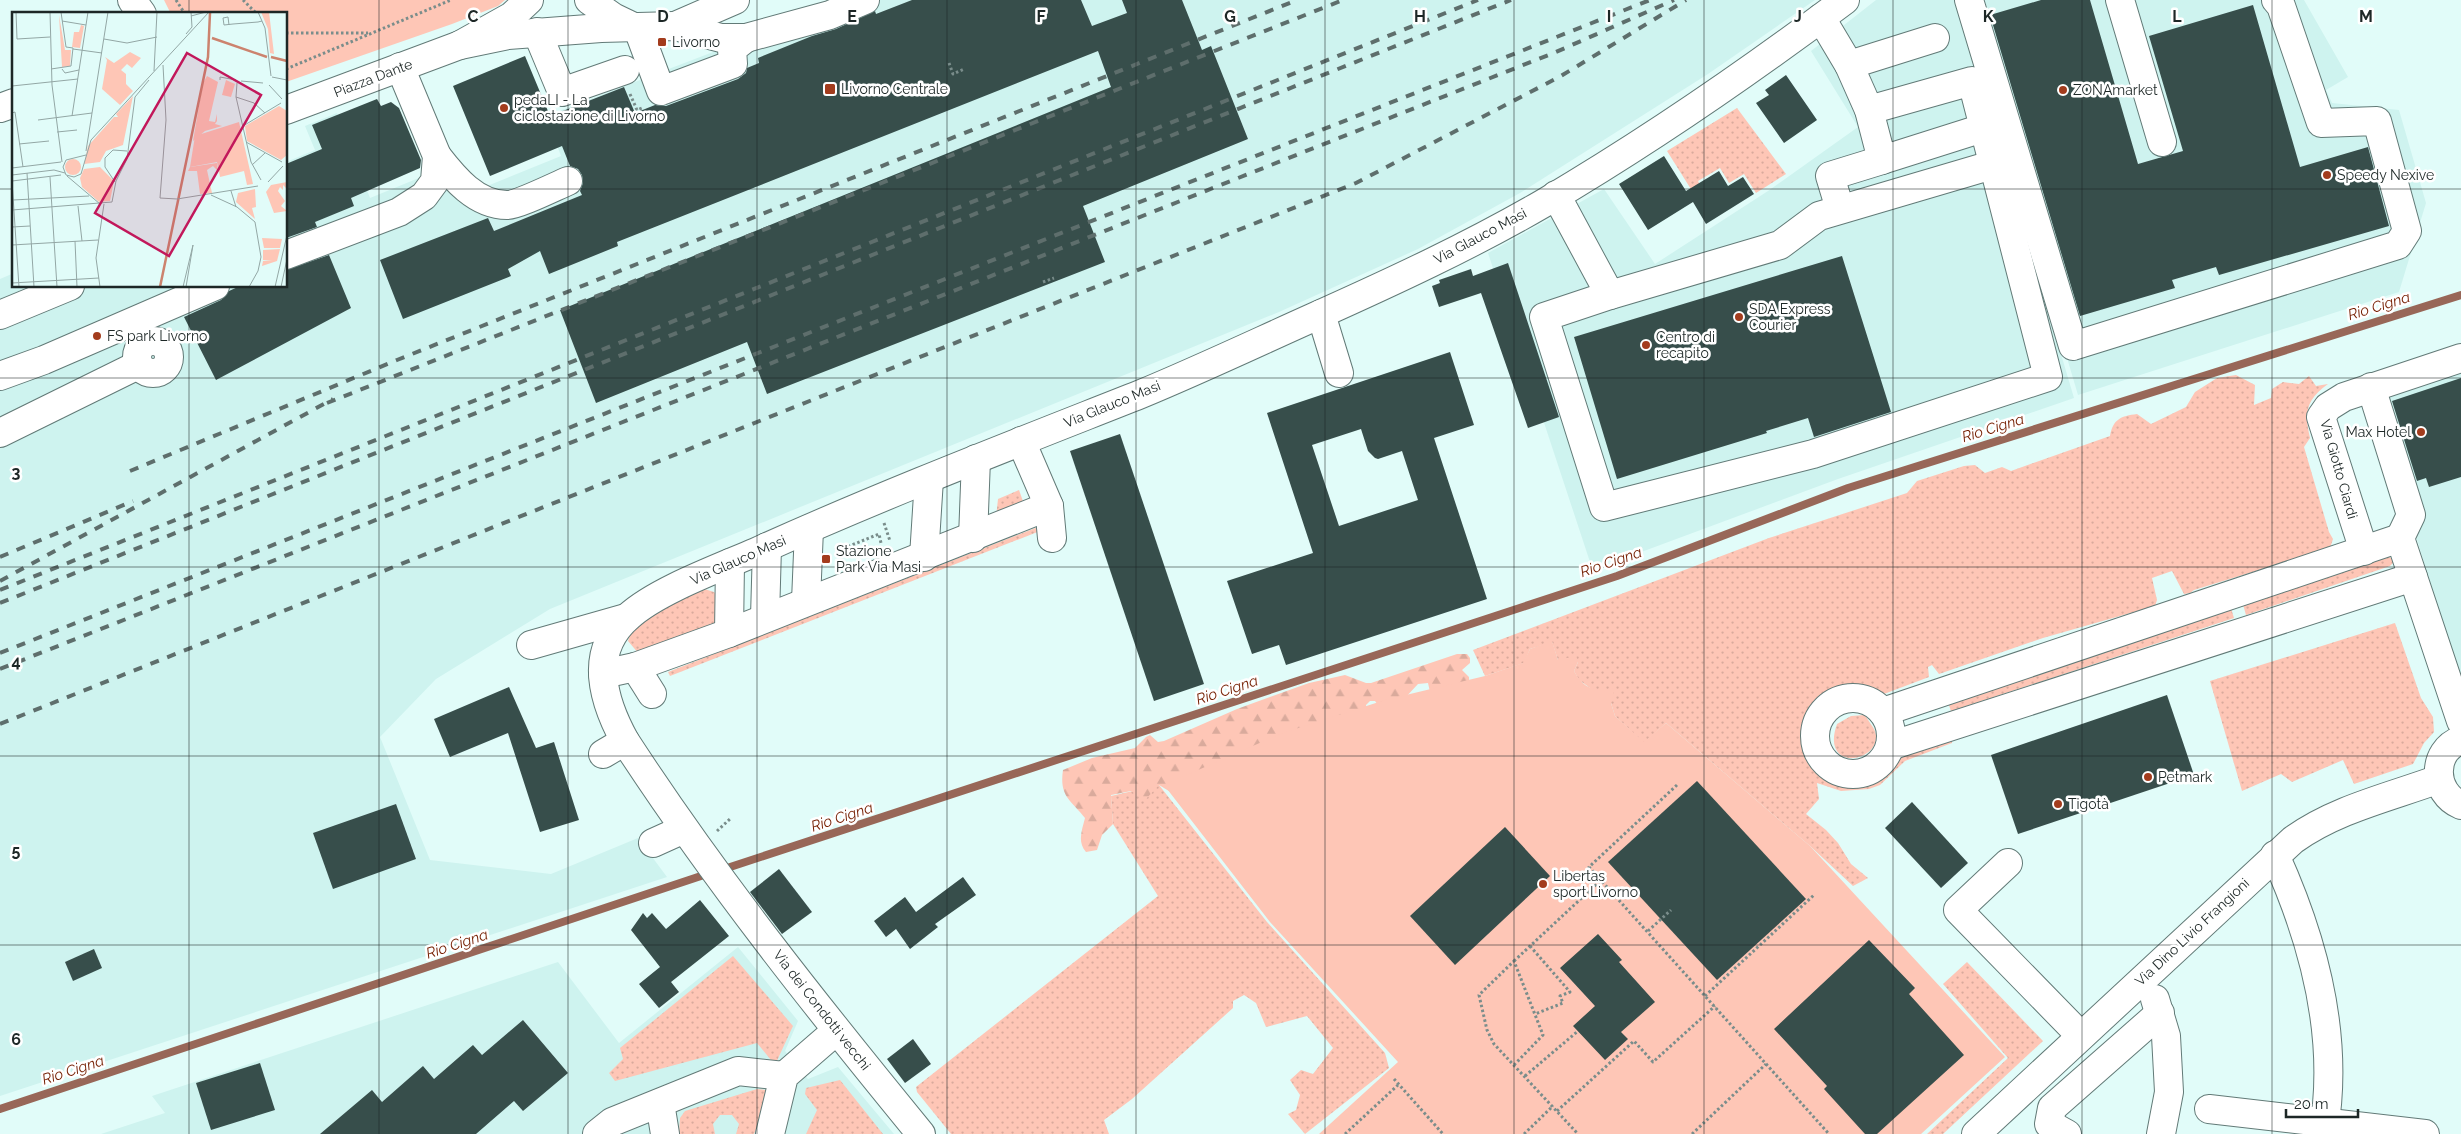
<svg xmlns="http://www.w3.org/2000/svg" width="2461" height="1134" font-family="Raleway,sans-serif">
  <style>
    .built { fill: #cef3ef }
    .grass { fill: url(#grass-dots) }
    .forest { fill: url(#forest-firs) }
    .park { fill: #fec6b6 }
    .lines { fill: none; stroke-linecap: round; stroke-linejoin: round }
    .stream { stroke: #986758; stroke-width: 8 }
    .building { fill: #374e4b; fill-rule: evenodd }
    .minor-casing { stroke: #627a77; stroke-width: 30 }
    .path { stroke: #7a8d8b; stroke-width: 3; stroke-dasharray: 2.5 2.5; stroke-linecap: butt }
    .minor { stroke: #fff; stroke-width: 28 }
    .rail { stroke: #5e6e6c; stroke-width: 4; stroke-dasharray: 9 9; stroke-linecap: butt }
    .grid { fill: none; stroke: #1d2726; stroke-width: 1; stroke-opacity: 0.55 }
    .poi-dot { fill: #a33c1d; stroke: #fff; stroke-width: 2 }
    .labels { text-anchor: middle; dominant-baseline: central; stroke-width: 5; stroke-linejoin: round; paint-order: stroke }
    .poi-label { font-size: 14px; fill: #1d2726; stroke: #fff; text-anchor: start }
    .street-label { font-size: 14px; fill: #1d2726; stroke: #fff }
    .water-label { font-size: 15px; font-style: italic; fill: #751e01; stroke: #fff }
    .inset-river { fill: none; stroke: #cc836e; stroke-width: 2.5 }
    .inset-road { fill: none; stroke: #93a7a5; stroke-width: 1 }
    .view { fill: #c2185b; fill-opacity: 0.15; stroke: #c2185b; stroke-width: 2.5 }
    .inset-edge { fill: none; stroke: #1d2726; stroke-width: 2.5 }
    .grid-label { font-size: 16px; text-anchor: middle; font-weight: bold; fill: #1d2726; stroke: #fff; stroke-width: 5; stroke-linejoin: round; paint-order: stroke }
  </style>
  <defs>
    <pattern id="grass-dots" width="8" height="8" patternUnits="userSpaceOnUse" patternTransform="scale(1.25)"><rect width="8" height="8" fill="#fec6b6"/><path d="M2 2h.1M6 6h.1" fill="none" stroke="#d9aa9c" stroke-width="1.8" stroke-linecap="round"/></pattern>
    <pattern id="forest-firs" width="22" height="20" patternUnits="userSpaceOnUse" patternTransform="scale(1.25)"><rect width="22" height="20" fill="#fec6b6"/><path d="M5 1l3.5 6h-7zM16 11l3.5 6h-7z" fill="#d9aa9c"/></pattern>
  </defs>
  <rect width="100%" height="100%" fill="#e1fcf9"/>
  <!-- built -->
  <g class="built">
    <polygon points="849,0 1815,0 1708,74 1520,193 1418,249 1279,312 550,609 436,679 380,737 430,860 551,874 638,838 667,877 0,1096 0,279 14,273 14,286 286,286 286,162 315,150 305,126 337,113 370,198 431,173 465,195 561,156 546,116"/>
    <polygon points="1876,0 1956,0 2074,398 1838,479 1644,551 1591,565 1488,253 1604,189 1655,264 1768,191 1858,127 1811,51"/>
    <polygon points="1961,0 2304,0 2348,77 2326,90 2332,103 2399,110 2426,203 2399,292 2078,395"/>
    <polygon points="2461,366 2461,682 2372,394"/>
    <polygon points="738,947 798,1021 785,1051 808,1079 838,1067 894,1134 101,1134 165,1113 152,1096 558,962 619,1043"/>
  </g>
  <!-- grass -->
  <g class="grass">
    <polygon points="1737,108 1786,174 1756,193 1744,174 1729,183 1720,168 1698,181 1702,189 1694,194 1667,151"/>
    <path d="M2236 375 2255 385 2254 405 2271 398 2272 389 2283 382 2299 384 2309 376 2316 386 2328 384C2306 400 2304 412 2310 438L2304 447 2329 532 2333 539 2330 548 2194 590 2190 593 2184 594 2172 571 2152 578 2157 600 2155 606 2043 638 1939 674 1932 665 1928 667 1929 677 1884 694 1847 691 1822 698 1807 718 1804 735 1805 746 1815 766 1848 782 1872 781 1901 757 1952 740V743L1905 761 1880 785 1869 789 1841 791 1817 783 1819 799 1806 814 1826 830 1838 843 1851 864 1868 878 1853 886 1810 846 1666 723 1644 743 1615 716 1611 703 1579 680 1574 671 1578 662 1558 660 1552 642 1530 649 1524 663 1485 676 1473 650 1769 538 1907 493 1917 481 1964 466 1975 465 1985 473 2002 467 2011 471 2110 436C2113 419 2121 416 2137 414L2151 424 2186 407 2195 392 2217 378Z"/>
    <polygon points="1019,490 1025,507 996,518 998,499"/>
    <polygon points="1038,527 1040,531 670,676 668,672"/>
    <polygon points="2385,555 2393,559 2393,563 2390,566 2246,615 2242,601"/>
    <path d="M701 588 714 592 720 599 717 623 639 654 628 641C636 612 676 600 701 588Z"/>
    <polygon points="2230,605 2234,618 1951,711 1946,697"/>
    <polygon points="2395,623 2421,698 2433,717 2434,732 2424,743 2413,764 2354,784 2343,760 2292,782 2281,774 2242,791 2210,681"/>
    <path d="M1865 715C1868 721 1876 729 1876 736 1878 763 1820 772 1837 724L1851 716Z"/>
    <polygon points="1159,785 1267,922 1385,1053 1389,1068 1305,1134 1288,1114 1296,1110 1300,1095 1290,1080 1301,1070 1313,1074 1333,1048 1307,1016 1266,1027 1256,1003 1244,995 1233,1001 1233,1008 1132,1099 1104,1120 1109,1134 951,1134 917,1092 916,1087 1158,896 1113,824 1111,796"/>
    <polygon points="733,956 793,1026 775,1065 757,1043 615,1081 609,1073 623,1059 620,1048"/>
    <polygon points="1967,962 2043,1041 1943,1134 1927,1134 2008,1058 1943,984"/>
    <polygon points="840,1080 883,1134 806,1134 817,1110 805,1094 806,1088"/>
    <polygon points="757,1089 766,1090 770,1099 754,1134 736,1134 739,1124 732,1115 720,1115 713,1124 715,1134 679,1134 680,1118 685,1111"/>
  </g>
  <!-- forest -->
  <path class="forest" d="M1457 654H1467L1470 658V663L1462 670 1469 677V683L1430 692 1428 683 1418 684 1404 699 1381 709 1375 701H1370L1366 705 1368 721 1182 799 1159 785 1145 800 1131 791 1111 795 1113 824 1102 835 1097 850 1086 852C1077 842 1082 830 1085 818 1071 800 1059 797 1063 770L1092 758 1135 748 1146 737 1150 735 1158 742 1164 741 1237 709 1309 683 1345 675 1366 683H1371Z"/>
  <!-- park -->
  <g class="park">
    <polygon points="164,0 505,0 498,6 452,24 286,82 286,14 171,14"/>
    <path d="M1552 641 1558 660 1576 656 1578 662 1574 671C1584 690 1595 691 1615 688L1611 703 1615 716 1644 742 1666 723 1810 846 2005 1057 1921 1134H1319L1398 1062 1270 922 1164 785 1280 734 1385 700 1485 676 1523 663 1530 649Z"/>
  </g>
  <g class="lines">
    <!-- stream -->
    <g class="stream">
      <polyline points="721,870 1617,576 1848,488 2461,295"/>
      <polyline points="0,1109 710,873"/>
    </g>
  </g>
  <!-- building -->
  <g class="building">
    <polygon points="912,0 1081,0 1092,26 1127,13 1122,0 1182,0 1202,50 1211,46 1248,139 1083,206 1105,262 767,394 747,342 596,403 560,310 1111,87 1098,51 617,242 618,246 549,274 540,251 508,269 511,276 403,319 380,260 488,218 494,231 582,195 580,191 583,183 582,175 578,169 570,166 562,146 490,176 453,86 525,56 550,116 624,87 635,113 655,105 666,106 738,79 746,73 747,68 759,63 758,58 812,36 836,29 875,11 876,14"/>
    <polygon points="2041,0 2090,0 2138,164 2183,151 2149,36 2253,5 2300,167 2368,147 2389,226 2219,275 2216,267 2172,280 2175,288 2080,316 1990,15"/>
    <polygon points="1786,75 1817,120 1784,143 1756,103 1769,95 1765,90"/>
    <polygon points="377,99 381,106 391,102 399,108 421,160 420,168 351,198 354,206 315,222 317,227 286,238 286,164 322,149 312,125"/>
    <polygon points="1664,156 1686,191 1719,171 1728,186 1743,177 1754,194 1706,224 1693,202 1648,230 1619,184"/>
    <polygon points="329,255 351,308 216,380 184,317 221,300 229,291 240,286 286,286 286,270"/>
    <polygon points="1842,256 1891,412 1814,437 1808,418 1766,431 1767,433 1617,479 1574,337"/>
    <polygon points="1508,263 1559,417 1528,428 1481,293 1439,307 1432,286 1440,283 1439,280 1471,269 1473,276"/>
    <path d="M1450 352 1474 425 1434 438 1487 599 1286 665 1279 645 1252 654 1227 581 1313 553 1267 413ZM1361 429 1368 451 1375 458 1378 459 1402 451 1418 500 1339 526 1312 445Z"/>
    <polygon points="2461,378 2461,477 2429,487 2426,478 2417,481 2392,401"/>
    <polygon points="1120,434 1204,684 1154,701 1070,451"/>
    <polygon points="509,687 536,748 554,742 579,820 540,832 508,733 450,757 434,719"/>
    <polygon points="2167,695 2194,775 2018,834 1991,755"/>
    <polygon points="1697,781 1806,899 1717,980 1608,862"/>
    <polygon points="1912,802 1968,863 1941,888 1885,828"/>
    <polygon points="396,804 416,859 333,889 313,833"/>
    <polygon points="1505,827 1550,876 1455,965 1410,916"/>
    <polygon points="779,869 812,912 782,934 750,892"/>
    <polygon points="963,877 976,895 935,924 938,927 910,949 896,929 886,937 874,921 905,897 916,912"/>
    <polygon points="700,900 729,936 671,982 679,992 659,1008 639,984 660,967 631,930 643,913 647,918 652,913 666,929"/>
    <polygon points="1598,934 1622,960 1619,962 1655,1002 1621,1032 1628,1039 1605,1060 1573,1026 1595,1006 1560,968"/>
    <polygon points="1869,940 1915,988 1909,994 1964,1055 1877,1134 1865,1134 1824,1089 1827,1086 1774,1029"/>
    <polygon points="94,949 102,968 73,981 65,962"/>
    <polygon points="523,1020 568,1073 523,1111 514,1101 476,1134 320,1134 372,1090 382,1102 423,1066 434,1079 473,1045 482,1055"/>
    <polygon points="913,1039 931,1064 905,1083 887,1059"/>
    <polygon points="260,1063 275,1110 211,1130 196,1083"/>
  </g>
  <g class="lines">
    <defs>
      <g id="minor">
        <polyline points="132,0 142,14"/>
        <polyline points="589,0 613,17 638,29 661,91 733,64 732,49 746,38"/>
        <polyline points="1969,0 2073,346 2398,245 2407,231 2377,121 2321,123 2281,6 2276,0"/>
        <polyline points="2120,0 2162,142"/>
        <polyline points="1821,18 1849,65 1935,38"/>
        <polyline points="675,26 735,0"/>
        <polyline points="537,32 562,92 625,70"/>
        <polyline points="460,45 508,35 601,28 675,26 721,38 746,38 830,15 865,0"/>
        <polyline points="1849,65 1869,110 1882,160 1983,128"/>
        <polyline points="0,108 14,103"/>
        <polyline points="286,110 460,45 512,16 529,0"/>
        <path d="M437 156C454 178 476 205 507 205 518 205 556 186 568 181"/>
        <polyline points="1556,195 1610,295 1780,245 1819,216 1992,165"/>
        <polyline points="1840,209 1830,176 1882,160"/>
        <polyline points="286,255 399,212 424,196 435,181 437,156 400,67"/>
        <polyline points="1610,295 1544,317 1604,507 1813,454 2048,377 1972,81 1869,110"/>
        <polyline points="1321,314 1339,373"/>
        <polyline points="0,315 70,286"/>
        <circle cx="153" cy="357" r="16"/>
        <polyline points="0,376 44,360 215,286"/>
        <polyline points="2371,387 2411,515 2400,538 2461,721"/>
        <polyline points="0,433 138,365"/>
        <polyline points="1021,441 1049,506 1052,538"/>
        <polyline points="973,538 976,459"/>
        <polyline points="2364,551 2321,417 2328,407 2344,397 2461,358"/>
        <polyline points="924,557 929,479"/>
        <polyline points="806,601 809,529"/>
        <polyline points="765,617 767,547"/>
        <polyline points="729,633 730,563"/>
        <polyline points="531,645 626,618"/>
        <polyline points="635,667 652,694"/>
        <polyline points="603,674 635,667 729,633 1049,506"/>
        <circle cx="1853" cy="736" r="38"/>
        <polyline points="1883,712 2400,538"/>
        <path d="M2461 740C2431 751 2432 793 2461 805"/>
        <polyline points="1890,746 2413,577"/>
        <polyline points="603,754 625,741"/>
        <polyline points="653,843 684,829"/>
        <path d="M2275 855C2314 941 2340 1040 2323 1134"/>
        <polyline points="2008,863 1958,910 2081,1036"/>
        <polyline points="2155,999 2166,1036 2169,1092 2161,1134"/>
        <polyline points="660,1103 665,1134"/>
        <polyline points="2209,1109 2425,1134"/>
        <polyline points="597,1134 612,1122 738,1071 784,1076"/>
        <polyline points="770,1134 784,1076 836,1031"/>
        <path d="M921 1134C817 1007 715 879 625 741 603 701 588 652 628 617 656 591 719 568 756 552 882 495 1012 445 1141 394 1199 370 1256 343 1314 317 1392 282 1470 246 1544 203 1649 141 1748 73 1845 0"/>
        <path d="M1976 1134 2293 840C2336 809 2390 797 2439 779"/>
        <polyline points="2067,1134 2049,1124 2052,1108 2160,1013"/>
      </g>
    </defs>
    <!-- minor casing -->
    <use href="#minor" class="minor-casing"/>
    <!-- path -->
    <g class="path">
      <polyline points="176,0 185,14"/>
      <polyline points="243,0 257,14"/>
      <polyline points="286,33 368,33"/>
      <polyline points="949,63 953,74 964,69"/>
      <polyline points="286,69 451,0"/>
      <polyline points="630,94 637,110 642,108"/>
      <polyline points="1043,282 1054,278"/>
      <polyline points="884,523 890,541"/>
      <polyline points="836,548 837,551 879,534 881,543"/>
      <polyline points="1677,785 1589,867 1829,1134"/>
      <polyline points="717,831 731,818"/>
      <polyline points="1648,931 1671,910"/>
      <polyline points="1530,946 1570,992 1560,996 1563,1003 1535,1014"/>
      <polyline points="1514,961 1601,880"/>
      <polyline points="1705,996 1814,895"/>
      <polyline points="1514,1065 1543,1035 1514,961 1479,995 1487,1030 1494,1044 1578,1134"/>
      <polyline points="1525,1076 1578,1031"/>
      <polyline points="1394,1079 1443,1134"/>
      <polyline points="1557,1111 1634,1041 1653,1062 1715,1006"/>
      <polyline points="1345,1134 1398,1085"/>
      <polyline points="1524,1134 1553,1106"/>
      <polyline points="1692,1134 1766,1064"/>
    </g>
    <!-- minor -->
    <use href="#minor" class="minor"/>
    <!-- rail -->
    <g class="rail">
      <polyline points="327,403 1343,0"/>
      <polyline points="130,471 397,360 1297,0"/>
      <polyline points="0,557 133,501"/>
      <polyline points="0,581 333,399"/>
      <polyline points="0,590 1478,0"/>
      <polyline points="0,603 1511,0"/>
      <polyline points="0,653 1650,0"/>
      <polyline points="0,669 1556,52 1674,0"/>
      <polyline points="0,724 1356,183 1561,76 1686,0"/>
    </g>
  </g>
  <!-- grid -->
  <path class="grid" d="M189 0V14M379 0V1134M568 0V1134M757 0V1134M947 0V1134M1136 0V1134M1325 0V1134M1514 0V1134M1704 0V1134M1893 0V1134M2082 0V1134M2272 0V1134M0 189H14M286 189H2461M189 286V1134M0 378H2461M0 567H2461M0 756H2461M0 945H2461"/>
  <!-- markers -->
  <g class="poi-dot">
    <rect x="657" y="37" width="10" height="10" rx="2.5"/>
    <rect x="824" y="83" width="12" height="12" rx="2.5"/>
    <circle cx="2063" cy="90" r="5"/>
    <circle cx="504" cy="108" r="5"/>
    <circle cx="2327" cy="175" r="5"/>
    <circle cx="1739" cy="317" r="5"/>
    <circle cx="97" cy="336" r="5"/>
    <circle cx="1646" cy="345" r="5"/>
    <circle cx="2421" cy="432" r="5"/>
    <rect x="821" y="554" width="10" height="10" rx="2.5"/>
    <circle cx="2148" cy="777" r="5"/>
    <circle cx="2058" cy="804" r="5"/>
    <circle cx="1543" cy="884" r="5"/>
  </g>
  <g class="labels">
    <!-- poi labels -->
    <g class="poi-label">
      <text x="672" y="42">Livorno</text>
      <text x="841" y="89">Livorno Centrale</text>
      <text x="2073" y="90">ZONAmarket</text>
      <text x="514" y="100">pedaLI - La<tspan x="514" dy="16">ciclostazione di Livorno</tspan></text>
      <text x="2337" y="175">Speedy Nexive</text>
      <text x="1749" y="309">SDA Express<tspan x="1749" dy="16">Courier</tspan></text>
      <text x="107" y="336">FS park Livorno</text>
      <text x="1656" y="337">Centro di<tspan x="1656" dy="16">recapito</tspan></text>
      <text x="2411" y="432" text-anchor="end">Max Hotel</text>
      <text x="836" y="551">Stazione<tspan x="836" dy="16">Park Via Masi</tspan></text>
      <text x="2158" y="777">Petmark</text>
      <text x="2068" y="804">Tigotà</text>
      <text x="1553" y="876">Libertas<tspan x="1553" dy="16">sport Livorno</tspan></text>
    </g>
    <!-- street labels -->
    <g class="street-label">
      <text transform="translate(373 78) rotate(-21)">Piazza Dante</text>
      <text transform="translate(1480 236) rotate(-28)">Via Glauco Masi</text>
      <text transform="translate(1112 404) rotate(-22)">Via Glauco Masi</text>
      <text transform="translate(2339 469) rotate(74)">Via Giotto Ciardi</text>
      <text transform="translate(738 560) rotate(-24)">Via Glauco Masi</text>
      <text transform="translate(2192 932) rotate(-43)">Via Dino Livio Frangioni</text>
      <text transform="translate(822 1010) rotate(52)">Via dei Condotti vecchi</text>
    </g>
    <!-- water labels -->
    <g class="water-label">
      <text transform="translate(2379 306) rotate(-17)">Rio Cigna</text>
      <text transform="translate(1993 428) rotate(-17)">Rio Cigna</text>
      <text transform="translate(1611 562) rotate(-19)">Rio Cigna</text>
      <text transform="translate(1227 690) rotate(-18)">Rio Cigna</text>
      <text transform="translate(842 817) rotate(-18)">Rio Cigna</text>
      <text transform="translate(457 944) rotate(-18)">Rio Cigna</text>
      <text transform="translate(73 1070) rotate(-18)">Rio Cigna</text>
    </g>
  </g>
  <!-- overview -->
  <g transform="translate(12 12)">
    <rect width="275" height="275" fill="#e1fcf9"/>
    <path d="M249 0H257L262 42 258 41 256 17ZM195 64 206 70 197 109 203 110 205 102V109L203 112 210 114 193 119 181 129 191 71ZM214 68 223 72 219 85 210 83ZM53 155a8 8 0 1 1 16 0a8 8 0 1 1-16 0ZM205 151 206 159 201 154 195 158 200 181 188 182 185 159H176L178 155ZM275 170V177L271 173V178L268 175 266 179 273 189 269 194 275 199 262 201 254 180 259 173ZM243 177 244 195 240 196 243 207 224 190 226 181ZM250 226 270 227 268 236H252ZM268 237 265 249 250 254 251 249H260L251 248V238Z" fill="#fec6b6"/>
    <path d="M47 3 53 38H59L58 54 50 55ZM69 13 72 14 68 36 60 35 62 20H67ZM118 40 129 46 120 56 115 52 109 58 114 62V72L121 79 108 93 90 77 95 48 93 45 102 51ZM121 84 111 133 94 139 88 150 72 152 76 134 102 105H106L104 102ZM267 94 275 99V143L269 148 235 129 233 114ZM227 110 241 172 235 173 232 159 208 165 205 150 178 155 183 124ZM88 155 102 169 98 189 87 190 70 175 68 166 72 157Z" fill="#fec6b6"/>
    <path class="inset-river" d="M200 26 255 45M259 45 275 49M148 275 196 45 198 1"/>
    <path class="inset-road" d="M4 0 5 27 38 25M38 0 40 73 50 150M246 0 253 16 259 64M179 4 194 0M50 9 74 13M217 13 216 5 211 6 212 13 221 12 246 10 250 9M174 22 180 15 179 0M92 27 115 31 145 25M61 37 90 41M151 53 154 108 148 186 165 187 246 174M39 57 59 54 61 36 54 35 49 0M50 57 53 61 67 58M142 59 145 0M260 65 275 68M208 68V65L224 68M229 69 251 71M225 71 224 85 239 150 249 168M257 73 270 87M0 74 66 67M224 85 242 91 253 101M0 101 3 100 11 155M60 104 76 0M26 108 80 101M231 114 269 91M45 120 65 118M234 130 270 150M7 132 37 129M74 139 96 0M74 143 54 148 51 155 54 163 62 165 69 162 79 128 197 0M240 153 253 141M0 156 49 150M15 161 22 275M0 163 42 158 53 161M55 164 88 192M38 165 45 275M0 169 7 275M0 169 49 163M103 170 93 155V146L101 138 115 139M256 170 271 154M219 179 224 195M199 183 225 195 243 210 249 245 246 259 237 275M1 188 77 184M66 194 70 229M0 198 100 190 104 169 115 147 123 85 137 68M0 215 18 214M63 229 65 275M0 233 86 228M0 271 87 266M88 275 84 246 92 192M171 275 181 233 174 275M263 275 275 223M269 275 275 247"/>
    <path class="view" d="M175 41 249 83 157 244 83 201Z"/>
    <rect width="275" height="275" class="inset-edge"/>
  </g>
  <g class="grid-label">
    <text x="473" y="22">C</text>
    <text x="663" y="22">D</text>
    <text x="852" y="22">E</text>
    <text x="1041" y="22">F</text>
    <text x="1230" y="22">G</text>
    <text x="1420" y="22">H</text>
    <text x="1609" y="22">I</text>
    <text x="1798" y="22">J</text>
    <text x="1988" y="22">K</text>
    <text x="2177" y="22">L</text>
    <text x="2366" y="22">M</text>
    <text x="16" y="478">3</text>
    <text x="16" y="667">4</text>
    <text x="16" y="856">5</text>
    <text x="16" y="1045">6</text>
  </g>
  <!-- scale -->
  <path d="M2286 1109v8h72v-8" fill="none" stroke="#1d2726" stroke-width="2.5"/>
  <text x="2294" y="1109" font-size="15" fill="#1d2726" stroke="#ffffff" stroke-width="4" paint-order="stroke">20 m</text>
</svg>
